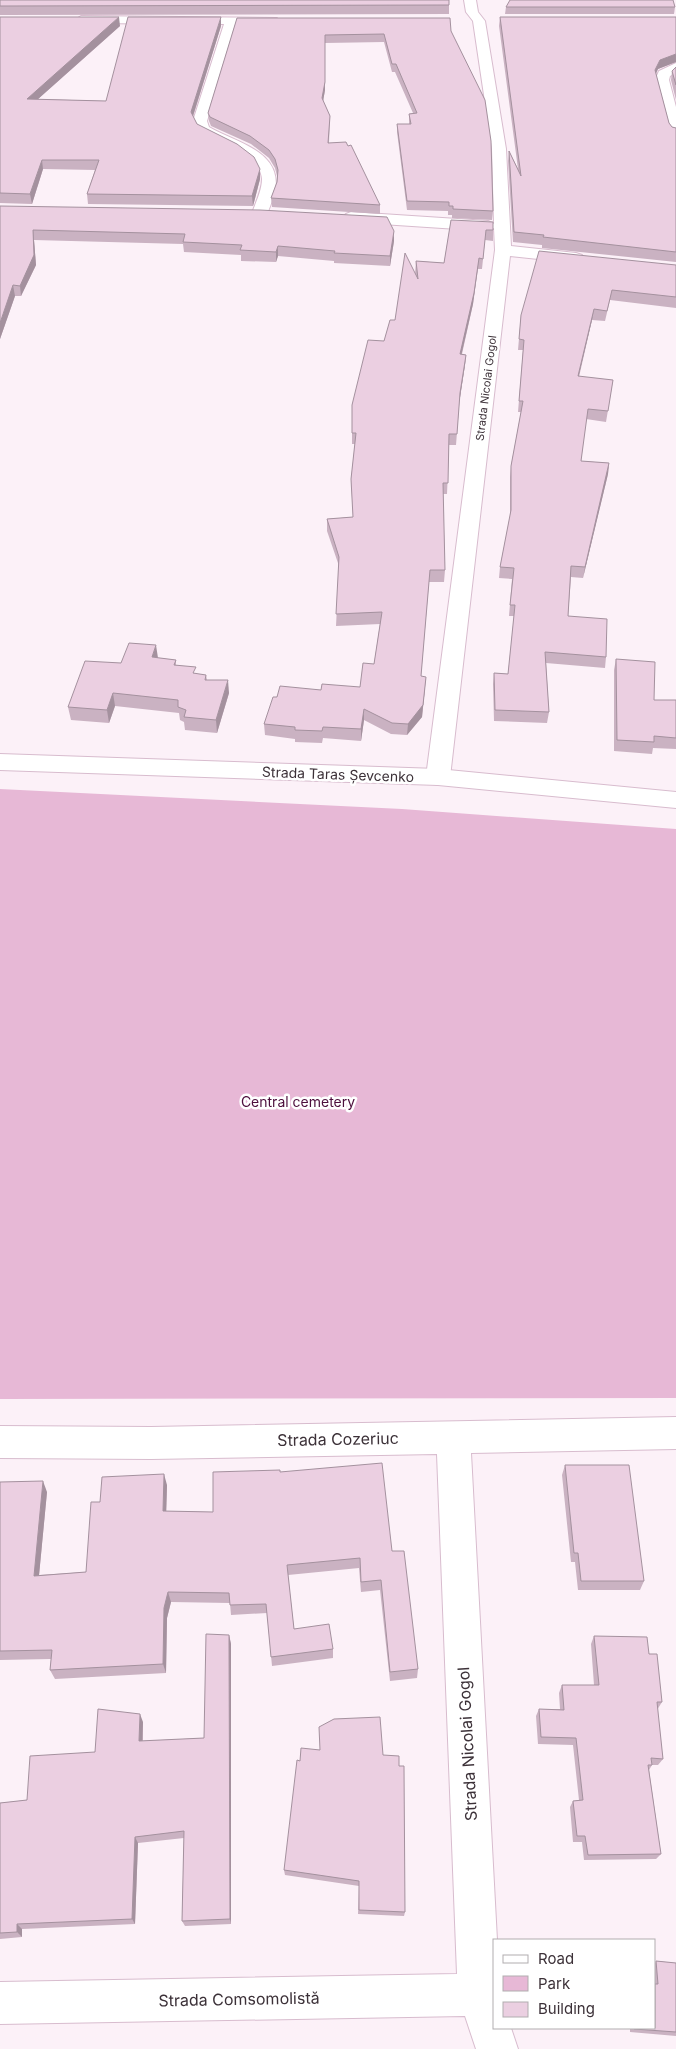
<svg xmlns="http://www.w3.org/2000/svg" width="676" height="2049" font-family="Inter,sans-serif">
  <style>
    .green { fill: #e7b8d6 }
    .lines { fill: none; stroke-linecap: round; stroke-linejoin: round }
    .minor-casing { stroke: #d8bcce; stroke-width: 2 }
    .secondary-casing { stroke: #d8bcce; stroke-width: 2 }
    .minor { fill: #fff; fill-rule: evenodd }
    .secondary { fill: #fff; fill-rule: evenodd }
    .wall { fill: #cab2c2 }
    .shaded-wall { fill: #a4919e }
    .building { fill: #ebcfe1; stroke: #a4919e }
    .labels { text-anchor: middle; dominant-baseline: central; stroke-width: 5; stroke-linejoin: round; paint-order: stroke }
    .far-street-label { font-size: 11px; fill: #3c3138; stroke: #fff }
    .street-label { font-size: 14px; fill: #3c3138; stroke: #fff }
    .park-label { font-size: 14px; fill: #4c0e3c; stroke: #fff }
    .near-street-label { font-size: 16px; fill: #3c3138; stroke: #fff }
  </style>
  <rect width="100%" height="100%" fill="#fcf1f8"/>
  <!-- green -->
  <polygon class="green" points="0,789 402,809 676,829 676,1398 0,1399"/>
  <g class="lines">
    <defs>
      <g id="minor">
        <polygon points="464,0 476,0 478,12 485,21 506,149 511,246 576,253 582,255 584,258 582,261 576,263 510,256 450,777 446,783 438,785 430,783 426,777 495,250 494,228 488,231 351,222 346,220 343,217 346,214 351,212 488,221 494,224 492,149 473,21 466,12"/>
        <path d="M81 16 277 18 279 21 273 25H236L207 121 209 127C237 143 286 152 274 195 271 202 270 210 265 216H255L252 213C256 202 262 190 262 179 259 149 215 148 198 132 195 129 194 124 193 121L224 24 77 23 75 20Z"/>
        <polygon points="676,63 676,73 670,76 669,80 676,107 676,136 671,135 669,132 655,80 659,71"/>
        <polygon points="676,1417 676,1449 471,1453 497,1940 495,1940 495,2028 511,2028 518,2049 476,2049 465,2016 0,2024 0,1982 457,1974 437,1454 151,1459 0,1458 0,1426 151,1427"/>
      </g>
      <polygon id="secondary" points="0,754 438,769 676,792 676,808 438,785 0,770"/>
    </defs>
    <!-- minor casing -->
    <use href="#minor" class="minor-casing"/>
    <!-- secondary casing -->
    <use href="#secondary" class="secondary-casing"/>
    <!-- minor -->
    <use href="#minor" class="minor"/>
    <!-- secondary -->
    <use href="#secondary" class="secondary"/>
  </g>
  <!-- wall -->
  <g class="wall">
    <polygon points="0,0 449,5 449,14 0,15"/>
    <polygon points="506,7 675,7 674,14 505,14"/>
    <polygon points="0,17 120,26 38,99 106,101 221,26 193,117 197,124 260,169 260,179 253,206 88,204 87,194 95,170 43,169 32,204 0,203"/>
    <polygon points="500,17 676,17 676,62 658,69 656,74 669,123 672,127 676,128 676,262 542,248 542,245 513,242 508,161 509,151 518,169 499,26"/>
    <polygon points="237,18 451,31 493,211 492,220 452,218 452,215 448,215 448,211 407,210 397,132 397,124 409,124 409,114 413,113 395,72 392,72 384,42 325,43 325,90 323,101 330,116 329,143 380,205 380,214 272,207 271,198 277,182 277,176 275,168 269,158 251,144 211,126 209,121 208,113"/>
    <polygon points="676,67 676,100 671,80 672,71"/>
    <polygon points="0,206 394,241 390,266 334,263 334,261 278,256 276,262 241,261 241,255 184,252 183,244 34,240 36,265 21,296 15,296 0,339"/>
    <polygon points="451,220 493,230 493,241 485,240 482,269 478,269 473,304 462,354 466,355 465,365 459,404 456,445 449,445 447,494 443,494 445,570 444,582 429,582 421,676 425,688 422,717 407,735 391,734 364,720 361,741 323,738 322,743 295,742 295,739 265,735 264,724 277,697 321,690 360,687 374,664 380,624 336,626 339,566 327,531 327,519 353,517 351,479 355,444 352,444 352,405 395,320 415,274 416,261 444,263"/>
    <polygon points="676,265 676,308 610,300 605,321 592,320 579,377 613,380 606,422 586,419 581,461 609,463 608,474 583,578 571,577 568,616 606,657 605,668 546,663 549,712 547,723 494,721 493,684 494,673 508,674 514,616 509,616 512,579 499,578 500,567 510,516 510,477 511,466 521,412 518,412 523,350 518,350 521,315"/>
    <polygon points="158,658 176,660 176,665 196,674 206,675 207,680 229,693 217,733 185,730 184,722 180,720 179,713 115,706 109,723 71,720 68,707 121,663"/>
    <polygon points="616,659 654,700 676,700 676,749 653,748 652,754 614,751 614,670"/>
    <polygon points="565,1465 644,1581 640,1590 578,1590 575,1562 571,1562 562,1475"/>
    <polygon points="280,1472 392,1551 418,1669 417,1678 390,1681 380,1590 361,1592 359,1568 288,1575 294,1629 333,1649 333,1658 272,1666 267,1613 231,1615 230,1603 171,1602 167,1618 166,1673 55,1679 50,1670 51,1659 0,1660 0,1482 47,1492 39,1575 86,1572 100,1502 167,1485 166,1511 213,1512"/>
    <polygon points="229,1635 231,1644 231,1924 185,1926 182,1921 184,1838 138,1843 135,1924 22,1929 22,1937 0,1939 0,1803 27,1800 95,1752 143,1722 143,1741 204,1738"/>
    <polygon points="594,1636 649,1654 662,1702 657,1710 663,1759 658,1765 652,1765 649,1770 661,1854 656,1859 584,1860 582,1842 573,1842 570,1807 573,1801 579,1800 573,1745 538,1744 536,1716 539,1709 560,1709 559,1693 562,1685 594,1685 591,1644"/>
    <polygon points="320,1750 383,1755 399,1766 405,1912 404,1916 358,1914 359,1886 285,1875 284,1870 300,1761"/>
    <polygon points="656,1961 676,1963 676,2036 630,2032 630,2028 655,2028 655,1963"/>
  </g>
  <!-- shaded-wall -->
  <g class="shaded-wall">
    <polygon points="119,17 120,26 28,108 27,99"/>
    <polygon points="221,17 221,26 191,122 191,112"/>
    <polygon points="325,43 325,90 322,107 322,98"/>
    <polygon points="676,54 676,62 658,69 653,79 655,70 660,60"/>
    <polygon points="42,160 43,169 32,204 30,194"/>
    <polygon points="260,169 260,179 253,206 252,196"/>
    <polygon points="33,230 34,240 36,265 21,296 20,286"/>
    <polygon points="394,231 394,241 390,266 390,256"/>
    <polygon points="278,246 278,256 276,262 276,252"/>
    <polygon points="479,258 473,304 459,365 460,354"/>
    <polygon points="13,285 15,296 0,339 0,323"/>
    <polygon points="594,309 592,320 576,387 578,376"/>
    <polygon points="466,355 465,365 459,404 456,445 460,393"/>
    <polygon points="609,463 608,474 583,578 585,567"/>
    <polygon points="156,645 158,658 152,657"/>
    <polygon points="426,677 422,717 407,735 408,724"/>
    <polygon points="228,680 229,693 217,733 216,720"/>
    <polygon points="113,693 115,706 109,723 107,710"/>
    <polygon points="364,709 364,720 361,741 361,729"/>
    <polygon points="164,1474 167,1485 166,1521 163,1511"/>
    <polygon points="43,1481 47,1492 38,1586 34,1576"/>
    <polygon points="168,1592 171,1602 167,1618 166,1673 163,1664 164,1608"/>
    <polygon points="229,1635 231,1644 231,1924 230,1919"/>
    <polygon points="140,1714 143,1722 142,1749 139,1741"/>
    <polygon points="135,1837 138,1843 135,1924 132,1919"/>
    <polygon points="17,1924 22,1929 22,1937 17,1932"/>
  </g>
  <!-- building -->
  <g class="building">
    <polygon points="0,0 449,0 449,5 0,6"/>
    <polygon points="510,0 673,0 675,7 506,7"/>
    <polygon points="0,17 119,17 27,99 106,101 128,17 221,17 191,112 197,124 237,144 254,157 260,169 252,196 87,194 99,160 42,160 30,194 0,193"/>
    <polygon points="500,17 676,17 676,54 660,60 655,70 669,123 672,127 676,128 676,252 543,237 544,235 514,232 509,151 521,176"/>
    <polygon points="237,18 450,18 451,31 485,100 491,141 493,211 453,209 453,206 449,206 449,202 407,201 397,124 411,124 409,114 417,113 396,64 392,64 384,34 325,35 325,82 322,98 330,116 328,143 346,142 348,146 351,145 380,205 271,198 277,182 278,170 275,159 269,150 250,136 210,117 208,113"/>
    <polygon points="676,67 676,85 672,71"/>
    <polygon points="0,206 260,210 387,217 394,231 390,256 334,253 335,251 278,246 276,252 240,250 242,245 183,242 185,234 33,230 34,255 20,286 13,285 0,323"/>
    <polygon points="451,220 493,222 493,230 486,230 483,259 479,258 474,293 460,354 466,355 460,393 457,434 449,434 448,483 443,483 445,570 430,570 421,676 426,677 423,705 408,724 392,723 364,709 361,729 323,727 322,731 295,730 295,727 264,724 273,697 277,697 280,686 321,690 322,684 360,687 363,663 374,664 382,612 336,614 339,557 327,519 353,517 351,479 356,433 352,433 352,405 368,340 384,341 390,320 395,320 405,253 418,279 416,261 444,263"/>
    <polygon points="539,251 676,265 676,297 612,290 607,311 594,309 578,376 613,380 608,411 588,409 581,461 609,463 585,567 571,566 568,616 607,619 606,657 545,652 549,712 495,710 494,673 508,674 515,605 510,605 514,568 500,567 511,510 511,466 523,401 519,401 524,340 519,339 521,315"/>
    <polygon points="129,643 156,645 152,657 176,660 174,665 196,667 193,673 206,675 205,680 228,680 216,720 184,717 186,710 178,707 178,700 113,693 107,710 68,707 85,661 121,663"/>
    <polygon points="616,659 655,662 654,700 676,700 676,738 654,736 654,742 617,740"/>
    <polygon points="382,1463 392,1551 404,1551 418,1669 390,1672 381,1580 361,1582 360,1558 287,1565 294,1629 329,1624 333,1649 271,1657 266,1604 230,1605 229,1593 168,1592 164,1608 163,1664 50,1670 52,1650 0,1651 0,1482 43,1481 34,1576 86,1572 91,1502 100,1502 102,1477 164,1474 163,1511 213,1512 213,1472 280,1470 280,1472"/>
    <polygon points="565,1465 629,1465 644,1581 581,1581 578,1553 574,1553"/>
    <polygon points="206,1634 229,1635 230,1919 182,1921 184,1831 135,1837 132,1919 17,1924 17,1932 0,1933 0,1803 27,1800 30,1756 95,1752 98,1709 140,1714 139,1741 204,1738"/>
    <polygon points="594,1636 647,1637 649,1654 657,1654 662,1702 657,1702 663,1759 651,1758 652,1765 648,1765 661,1854 588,1855 585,1836 577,1836 573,1801 583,1800 576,1738 541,1737 539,1709 564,1710 562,1685 599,1685"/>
    <polygon points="380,1717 383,1755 399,1756 399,1766 404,1766 405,1912 359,1910 359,1881 284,1870 297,1760 300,1761 301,1748 320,1750 319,1727 334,1719"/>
    <polygon points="656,1961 676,1963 676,2032 634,2029 634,2028 655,2028 655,1984 658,1984"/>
  </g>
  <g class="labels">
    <!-- far-street labels -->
    <g class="far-street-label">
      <text transform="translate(486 388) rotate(-83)">Strada Nicolai Gogol</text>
    </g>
    <!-- street labels -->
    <g class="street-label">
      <text transform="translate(338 774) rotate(2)">Strada Taras Șevcenko</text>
    </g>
    <!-- park labels -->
    <g class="park-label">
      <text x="298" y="1101">Central cemetery</text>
    </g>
    <!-- near-street labels -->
    <g class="near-street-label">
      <text transform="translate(338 1439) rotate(-1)">Strada Cozeriuc</text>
      <text transform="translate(467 1744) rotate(-93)">Strada Nicolai Gogol</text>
      <text transform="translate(239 1999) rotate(-1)">Strada Comsomolistă</text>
    </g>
  </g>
  <!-- legend -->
  <rect x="493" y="1939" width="162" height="90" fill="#ffffff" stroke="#b1adaf"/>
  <rect x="503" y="1955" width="25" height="8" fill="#ffffff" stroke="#b1adaf"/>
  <text x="538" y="1964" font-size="15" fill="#3c3138">Road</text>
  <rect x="503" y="1976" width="25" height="15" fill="#e7b8d6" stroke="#b1adaf"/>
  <text x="538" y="1989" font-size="15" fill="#3c3138">Park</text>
  <rect x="503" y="2002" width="25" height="15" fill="#ebcfe1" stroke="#b1adaf"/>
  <text x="538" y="2014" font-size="15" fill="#3c3138">Building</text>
</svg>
